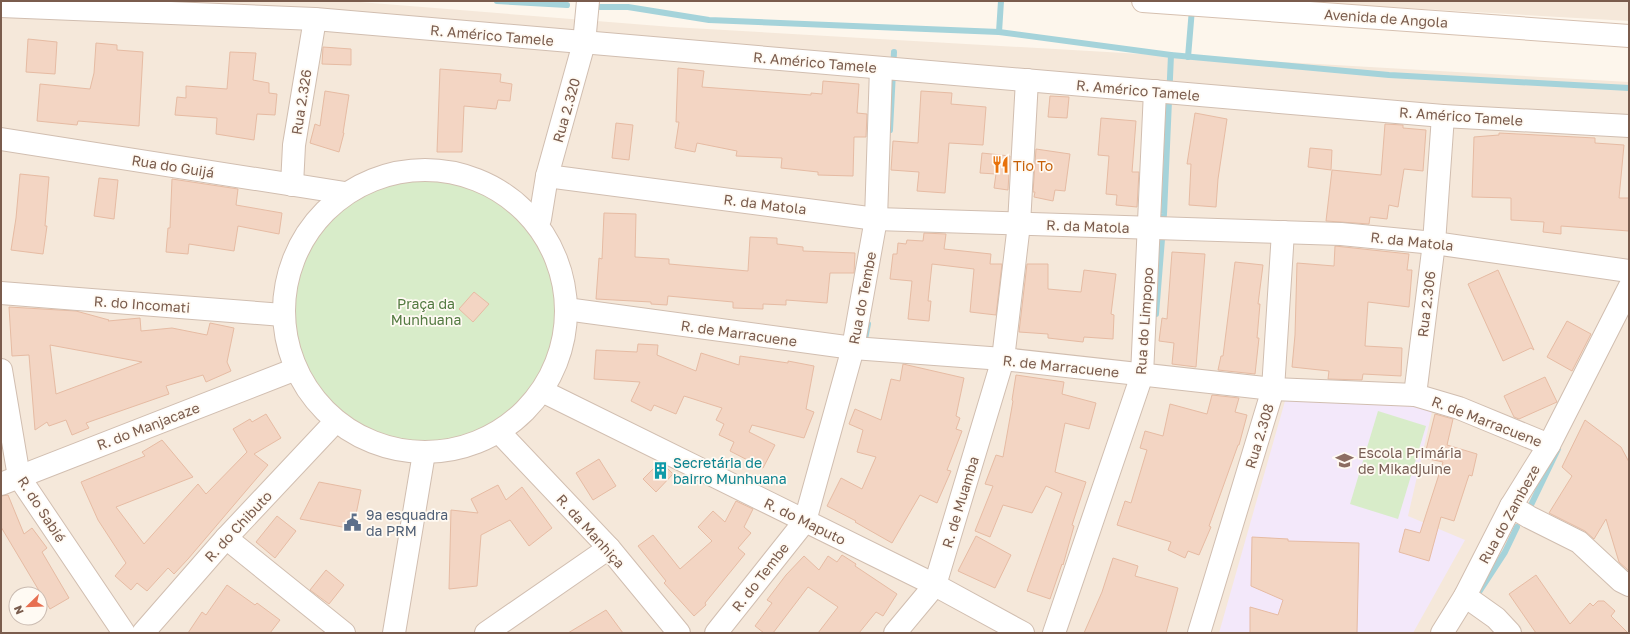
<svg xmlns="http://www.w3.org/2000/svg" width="1630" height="634" font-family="'Golos Text',sans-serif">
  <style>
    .residential { fill: #f5e8da; fill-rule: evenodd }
    .education { fill: #f3e8fa }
    .green { fill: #d8ecc9 }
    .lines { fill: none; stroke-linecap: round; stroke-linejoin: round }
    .stream { stroke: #a5d3da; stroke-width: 6 }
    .building { fill: #f3d5c3; stroke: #e6bba3; fill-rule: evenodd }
    .street-casing { stroke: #d1beb0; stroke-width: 24 }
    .secondary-casing { stroke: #d6c0b0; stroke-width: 24 }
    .street { stroke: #fff; stroke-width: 22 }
    .secondary { stroke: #fff; stroke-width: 22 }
    .labels { text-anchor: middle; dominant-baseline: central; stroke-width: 3.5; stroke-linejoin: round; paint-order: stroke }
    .street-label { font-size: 14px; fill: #7a5c4d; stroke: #fffaf3 }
    .food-label { font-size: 14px; fill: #c56008; stroke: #fffaf3; text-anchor: start }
    .park-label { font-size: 14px; fill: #537a41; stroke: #fffaf3 }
    .education-label { font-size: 14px; fill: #785e54; stroke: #fffaf3; text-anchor: start }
    .culture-label { font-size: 14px; fill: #0d838f; stroke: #fffaf3; text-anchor: start }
    .service-label { font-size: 14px; fill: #4e5e75; stroke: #fffaf3; text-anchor: start }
  </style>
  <rect width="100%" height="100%" fill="#fdf6ec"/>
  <!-- residential -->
  <g class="residential">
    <path d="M1 1H347L672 27 1629 82V633H1ZM16 594H40V618H16Z"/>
    <polygon points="1285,1 1629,1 1629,21"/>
  </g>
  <!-- education -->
  <polygon class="education" points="1287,394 1434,403 1408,516 1465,540 1413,633 1219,633"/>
  <!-- green -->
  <g class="green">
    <polygon points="422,175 461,179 504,196 535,221 557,278 560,307 558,337 550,365 537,389 518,411 494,429 470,440 440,446 416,446 386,440 361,430 340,416 317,393 301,366 293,342 291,315 294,280 304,249 323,221 348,198 384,181"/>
    <polygon points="1378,411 1426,426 1398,519 1350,504"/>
  </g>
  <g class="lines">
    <!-- stream -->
    <g class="stream">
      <polyline points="497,1 567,5"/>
      <polyline points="600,7 628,7 709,20 999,32 1171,55 1389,75 1629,88"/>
      <polyline points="999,32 1001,1"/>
      <polyline points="1188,57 1192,9"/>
      <polyline points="890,130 894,52"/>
      <polyline points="1156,314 1164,214 1171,55"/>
      <polyline points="864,344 868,324"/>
      <polyline points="1531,505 1558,449"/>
      <polyline points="1477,595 1505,552 1517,527"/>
    </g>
  </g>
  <!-- building -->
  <g class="building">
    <polygon points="28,39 57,42 55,74 26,72"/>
    <polygon points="96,43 117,45 117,50 143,52 139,126 78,121 77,125 37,121 40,84 90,89 94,73"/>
    <polygon points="323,47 351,49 351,65 322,64"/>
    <polygon points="230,52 256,53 253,80 269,83 269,93 277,94 275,115 257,114 254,140 216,134 217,118 175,115 177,97 186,98 186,86 227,89"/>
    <polygon points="678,68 704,71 702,87 811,95 811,93 822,94 823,81 859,84 857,113 867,114 866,137 854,137 853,176 818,175 818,172 781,168 782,158 736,156 737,151 697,143 695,152 675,148 679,122 676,122"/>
    <polygon points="440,69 501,74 500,82 512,84 510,101 498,100 496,109 464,106 462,152 437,152"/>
    <polygon points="325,91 349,95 343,133 344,133 339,152 310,143 315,124 320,126"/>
    <polygon points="921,91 952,93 951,104 986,107 983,145 949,143 945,193 917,191 919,172 891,170 893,141 918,143"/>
    <polygon points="1050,96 1069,97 1067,118 1048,117"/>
    <polygon points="1195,113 1227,119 1218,179 1216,207 1189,205 1191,164 1187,164"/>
    <polygon points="1101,118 1136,121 1132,172 1139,172 1137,207 1116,205 1117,195 1106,194 1109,156 1098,155"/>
    <polygon points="616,123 633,125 629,160 612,158"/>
    <polygon points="1385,124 1403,125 1403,128 1426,130 1423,171 1404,169 1398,207 1389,205 1387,219 1370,217 1369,224 1326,221 1332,170 1381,175"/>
    <polygon points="1499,133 1595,138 1595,143 1624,145 1619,198 1629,198 1629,231 1561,226 1561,234 1543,232 1544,222 1511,220 1511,198 1472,197 1474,137 1499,135"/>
    <polygon points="1310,148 1332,150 1331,170 1308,167"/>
    <polygon points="1036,149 1070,154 1065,191 1055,190 1053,201 1034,197 1035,192 1033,192"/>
    <polygon points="982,153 1010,156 1008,190 994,188 996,174 980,173"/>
    <polygon points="20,174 49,177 45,226 47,226 43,254 11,250 16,218"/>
    <polygon points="99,178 118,180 114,219 94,216"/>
    <polygon points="172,179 238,189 236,205 282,213 279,234 238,226 234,251 189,244 188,254 166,252 168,228 170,228"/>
    <polygon points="604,213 636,214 635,257 669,259 669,264 748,271 750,237 777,238 777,244 803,247 803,251 855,253 854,273 830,273 827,303 786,300 786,305 763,304 763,309 733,308 733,302 668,296 667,305 651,304 651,302 596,299 599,258 602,259"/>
    <polygon points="924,233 946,234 944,249 991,254 990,264 1002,264 996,315 970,312 974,269 932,264 928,301 931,301 929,321 908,319 912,281 890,279 893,254 897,254 898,243 906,244 907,240 923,241"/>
    <polygon points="1335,246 1409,254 1407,270 1412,270 1409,307 1368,302 1365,346 1402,348 1401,376 1363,374 1362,380 1328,379 1329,371 1292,367 1295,335 1297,263 1334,266"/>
    <polygon points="1172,252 1205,254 1196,367 1172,364 1174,343 1159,341 1162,318 1167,319"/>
    <polygon points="1235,262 1263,265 1258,304 1260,304 1257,338 1259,338 1255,374 1218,370 1221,356 1223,356"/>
    <polygon points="1027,264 1048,264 1048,289 1081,292 1084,270 1116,274 1111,314 1114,315 1113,339 1084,337 1083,342 1048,338 1048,334 1019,332"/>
    <polygon points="1498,270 1534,350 1531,348 1503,361 1468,284"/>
    <polygon points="474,292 489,304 473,322 459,309"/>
    <path d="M9 307 76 311 109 320 108 321 140 318 141 331 172 328 207 335 210 323 234 328 227 362 231 371 206 382 203 375 166 386 169 394 86 423 89 428 72 435 66 420 49 426 47 422 35 430 29 355 12 356ZM50 345 142 362 56 394Z"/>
    <polygon points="1567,321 1591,334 1572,371 1547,357"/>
    <polygon points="638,344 658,345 657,355 696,371 701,353 739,365 740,356 788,363 788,361 814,366 806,409 814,412 804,438 752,425 749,432 775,445 763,468 730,451 734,442 719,435 724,424 716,420 722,408 684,396 676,414 654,405 651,411 631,401 640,382 594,379 596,350 637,352"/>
    <polygon points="903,364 964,378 956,416 960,418 956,429 962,431 947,470 951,471 937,503 920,495 892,543 855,522 856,521 827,506 841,478 862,489 876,457 857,452 863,430 849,424 855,409 881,420 891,379 900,381"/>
    <polygon points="1016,375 1064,382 1062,394 1096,403 1089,429 1065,423 1055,472 1086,482 1072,525 1074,526 1063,565 1062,564 1050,599 1027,591 1062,493 1046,486 1032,513 1003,505 990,537 975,531 993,486 985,484 996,455 1003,457 1013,401 1012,400"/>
    <polygon points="1545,377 1557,402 1519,419 1514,417 1504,396"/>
    <polygon points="1212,395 1239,398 1235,412 1247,415 1239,445 1238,445 1209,526 1211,527 1199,555 1188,551 1185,558 1168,550 1171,542 1117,525 1125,501 1131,503 1147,450 1140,448 1145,431 1163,436 1170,404 1207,414"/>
    <polygon points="266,414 281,438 254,454 268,465 188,559 174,574 168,568 147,591 137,583 131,590 115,576 126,563 98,520 81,482 145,456 142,452 162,440 193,477 116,507 144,544 198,484 206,494 247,452 233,429 250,419 252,422"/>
    <polygon points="1435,414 1453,419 1447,445 1477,454 1472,476 1469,475 1454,521 1441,517 1429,561 1399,552 1405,529 1420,533 1443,462 1424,458"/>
    <polygon points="1585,420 1621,447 1629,462 1629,571 1619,562 1606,519 1594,539 1585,531 1549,513 1572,476 1562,467"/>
    <polygon points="599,459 616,486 593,500 576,473"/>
    <polygon points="659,463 664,465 673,474 656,492 643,479"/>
    <polygon points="319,482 361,490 353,529 300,519"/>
    <polygon points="498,485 506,500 522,487 552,528 529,546 510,520 481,535 477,586 449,589 451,510 478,513 471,499"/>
    <polygon points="8,495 24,534 32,528 47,548 42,552 69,598 50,609 1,527 1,496"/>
    <polygon points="736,501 753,509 744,527 751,533 738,548 745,554 705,603 706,605 694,616 664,583 666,581 638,546 653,535 680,569 712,541 698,527 713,511 725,522"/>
    <polygon points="277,516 296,531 275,558 256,542"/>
    <polygon points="976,536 1011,555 995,588 958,571"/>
    <polygon points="1252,537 1288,539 1288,541 1359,543 1357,633 1250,633 1250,607 1278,615 1283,600 1251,586"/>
    <polygon points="842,555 856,564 855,566 897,594 883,616 876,612 859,633 818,633 838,607 808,587 773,633 764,633 755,626 772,603 767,600 786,575 804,556 819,570 828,556 837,562"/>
    <polygon points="1113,558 1138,566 1135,576 1178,588 1166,633 1084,633 1102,592"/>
    <polygon points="326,570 344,585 329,604 310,590"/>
    <polygon points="1536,575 1570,624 1590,603 1593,606 1598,601 1604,601 1615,611 1611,616 1628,633 1536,633 1509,594"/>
    <polygon points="227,585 255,605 257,603 280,620 270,633 188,633 202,612 206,615"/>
    <polygon points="606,610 623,633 568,633"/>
  </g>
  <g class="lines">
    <defs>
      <g id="street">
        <polyline points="1,6 315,19 1443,116 1629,126"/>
        <polyline points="1,139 345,193"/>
        <circle cx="425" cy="311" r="141"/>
        <polyline points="547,176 876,219 1341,234 1434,243 1629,271"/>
        <polyline points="292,185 294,145 315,19"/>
        <polyline points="540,219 547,176 584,43 588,1"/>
        <polyline points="1,293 283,315"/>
        <polyline points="566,309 853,348 1003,359 1273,389 1415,395 1459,408 1549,445"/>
        <polyline points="1,370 19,477 124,633"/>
        <polyline points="542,391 935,585 1023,633"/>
        <polyline points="1415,395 1434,243 1443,116"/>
        <polyline points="499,432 609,548 679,633"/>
        <polyline points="1,484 296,369"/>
        <polyline points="1511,506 1529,517 1579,542 1621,581 1629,585"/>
        <polyline points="226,538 344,633"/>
        <polyline points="1465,596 1496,618 1510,633"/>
        <polyline points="143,633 226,538 336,421"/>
        <polyline points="394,633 424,453"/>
        <polyline points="486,633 609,548"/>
        <polyline points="716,633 805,521 853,348 876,219 881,68"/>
        <polyline points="895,633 935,585 1003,359 1019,224 1027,80"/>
        <polyline points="1054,633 1142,375 1155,91"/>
        <polyline points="1199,633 1273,389 1283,232"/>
        <polyline points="1442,633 1465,596 1511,506 1549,445 1629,288"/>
      </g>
      <polyline id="secondary" points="1143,1 1629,36"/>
    </defs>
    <!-- street casing -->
    <use href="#street" class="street-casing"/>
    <!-- secondary casing -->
    <use href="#secondary" class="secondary-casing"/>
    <!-- street -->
    <use href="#street" class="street"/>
    <!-- secondary -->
    <use href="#secondary" class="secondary"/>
  </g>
  <!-- icons -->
  <defs>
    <symbol id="restaurant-bare" viewBox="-9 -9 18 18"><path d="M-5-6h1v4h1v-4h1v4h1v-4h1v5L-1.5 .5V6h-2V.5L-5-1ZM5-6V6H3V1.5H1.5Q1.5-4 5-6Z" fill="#e8710a" stroke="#fffaf3" stroke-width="2.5" paint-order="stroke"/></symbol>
    <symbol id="school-bare" viewBox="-9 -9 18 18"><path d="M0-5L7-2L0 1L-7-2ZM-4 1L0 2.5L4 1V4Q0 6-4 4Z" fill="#8d6e63" stroke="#fffaf3" stroke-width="2.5" paint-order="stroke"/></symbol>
    <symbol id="building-bare" viewBox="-9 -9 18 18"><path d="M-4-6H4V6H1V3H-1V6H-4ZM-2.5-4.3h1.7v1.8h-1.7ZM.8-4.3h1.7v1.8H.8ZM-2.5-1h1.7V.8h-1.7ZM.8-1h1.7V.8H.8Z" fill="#0f9aa8" stroke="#fffaf3" stroke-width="2.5" paint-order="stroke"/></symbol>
    <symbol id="civic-bare" viewBox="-9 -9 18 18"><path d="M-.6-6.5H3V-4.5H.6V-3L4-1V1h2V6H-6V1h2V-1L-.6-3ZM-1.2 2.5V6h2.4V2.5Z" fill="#5c6f8a" stroke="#fffaf3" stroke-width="2.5" paint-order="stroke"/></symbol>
  </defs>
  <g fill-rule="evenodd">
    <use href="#restaurant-bare" x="988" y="152" width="25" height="25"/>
    <use href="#school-bare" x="1332" y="448" width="25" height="25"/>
    <use href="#building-bare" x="648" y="458" width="25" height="25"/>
    <use href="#civic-bare" x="340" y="510" width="25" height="25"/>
  </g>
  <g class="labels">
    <!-- street labels -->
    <g class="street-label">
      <text transform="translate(1386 18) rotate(4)">Avenida de Angola</text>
      <text transform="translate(492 35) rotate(5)">R. Américo Tamele</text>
      <text transform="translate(815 62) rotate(5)">R. Américo Tamele</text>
      <text transform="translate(1138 90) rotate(5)">R. Américo Tamele</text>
      <text transform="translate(301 102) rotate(-81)">Rua 2.326</text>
      <text transform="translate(566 110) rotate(-74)">Rua 2.320</text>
      <text transform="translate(1461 116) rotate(4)">R. Américo Tamele</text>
      <text transform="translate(173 166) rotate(9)">Rua do Guijá</text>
      <text transform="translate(765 204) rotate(7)">R. da Matola</text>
      <text transform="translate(1088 226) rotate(2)">R. da Matola</text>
      <text transform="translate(1412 241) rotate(6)">R. da Matola</text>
      <text transform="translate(862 298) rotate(-79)">Rua do Tembe</text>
      <text transform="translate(142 304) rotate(4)">R. do Incomati</text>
      <text transform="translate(1426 304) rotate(-83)">Rua 2.306</text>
      <text transform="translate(1144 321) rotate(-86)">Rua do Limpopo</text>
      <text transform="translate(739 333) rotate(8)">R. de Marracuene</text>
      <text transform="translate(1061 366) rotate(6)">R. de Marracuene</text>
      <text transform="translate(1487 421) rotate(21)">R. de Marracuene</text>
      <text transform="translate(148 426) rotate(-21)">R. do Manjacaze</text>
      <text transform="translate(1259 436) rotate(-73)">Rua 2.308</text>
      <text transform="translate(960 502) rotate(-73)">R. de Muamba</text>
      <text transform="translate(42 509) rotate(57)">R. do Sabié</text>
      <text transform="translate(1509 514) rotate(-61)">Rua do Zambeze</text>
      <text transform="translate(805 521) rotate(26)">R. do Maputo</text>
      <text transform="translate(238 526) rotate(-47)">R. do Chibuto</text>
      <text transform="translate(591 531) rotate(48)">R. da Manhiça</text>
      <text transform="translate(760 577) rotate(-52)">R. do Tembe</text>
    </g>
    <!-- food labels -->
    <g class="food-label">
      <text x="1013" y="165">Tio To</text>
    </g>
    <!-- park labels -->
    <g class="park-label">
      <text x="426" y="303">Praça da<tspan x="426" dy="16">Munhuana</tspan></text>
    </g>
    <!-- education labels -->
    <g class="education-label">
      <text x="1358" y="452">Escola Primária<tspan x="1358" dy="16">de Mikadjuine</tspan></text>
    </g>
    <!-- culture labels -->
    <g class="culture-label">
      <text x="673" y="462">Secretária de<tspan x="673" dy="16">bairro Munhuana</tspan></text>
    </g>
    <!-- service labels -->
    <g class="service-label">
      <text x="366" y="514">9a esquadra<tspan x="366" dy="16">da PRM</tspan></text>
    </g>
  </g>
  <!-- border -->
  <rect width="1630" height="634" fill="none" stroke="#7a5c4d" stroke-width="4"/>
  <!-- north arrow -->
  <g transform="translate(28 606) rotate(247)"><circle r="19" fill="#fffaf3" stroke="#cabbb1"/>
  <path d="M0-3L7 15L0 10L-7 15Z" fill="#e76f51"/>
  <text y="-6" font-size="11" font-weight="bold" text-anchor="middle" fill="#7a5c4d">N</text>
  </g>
</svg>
